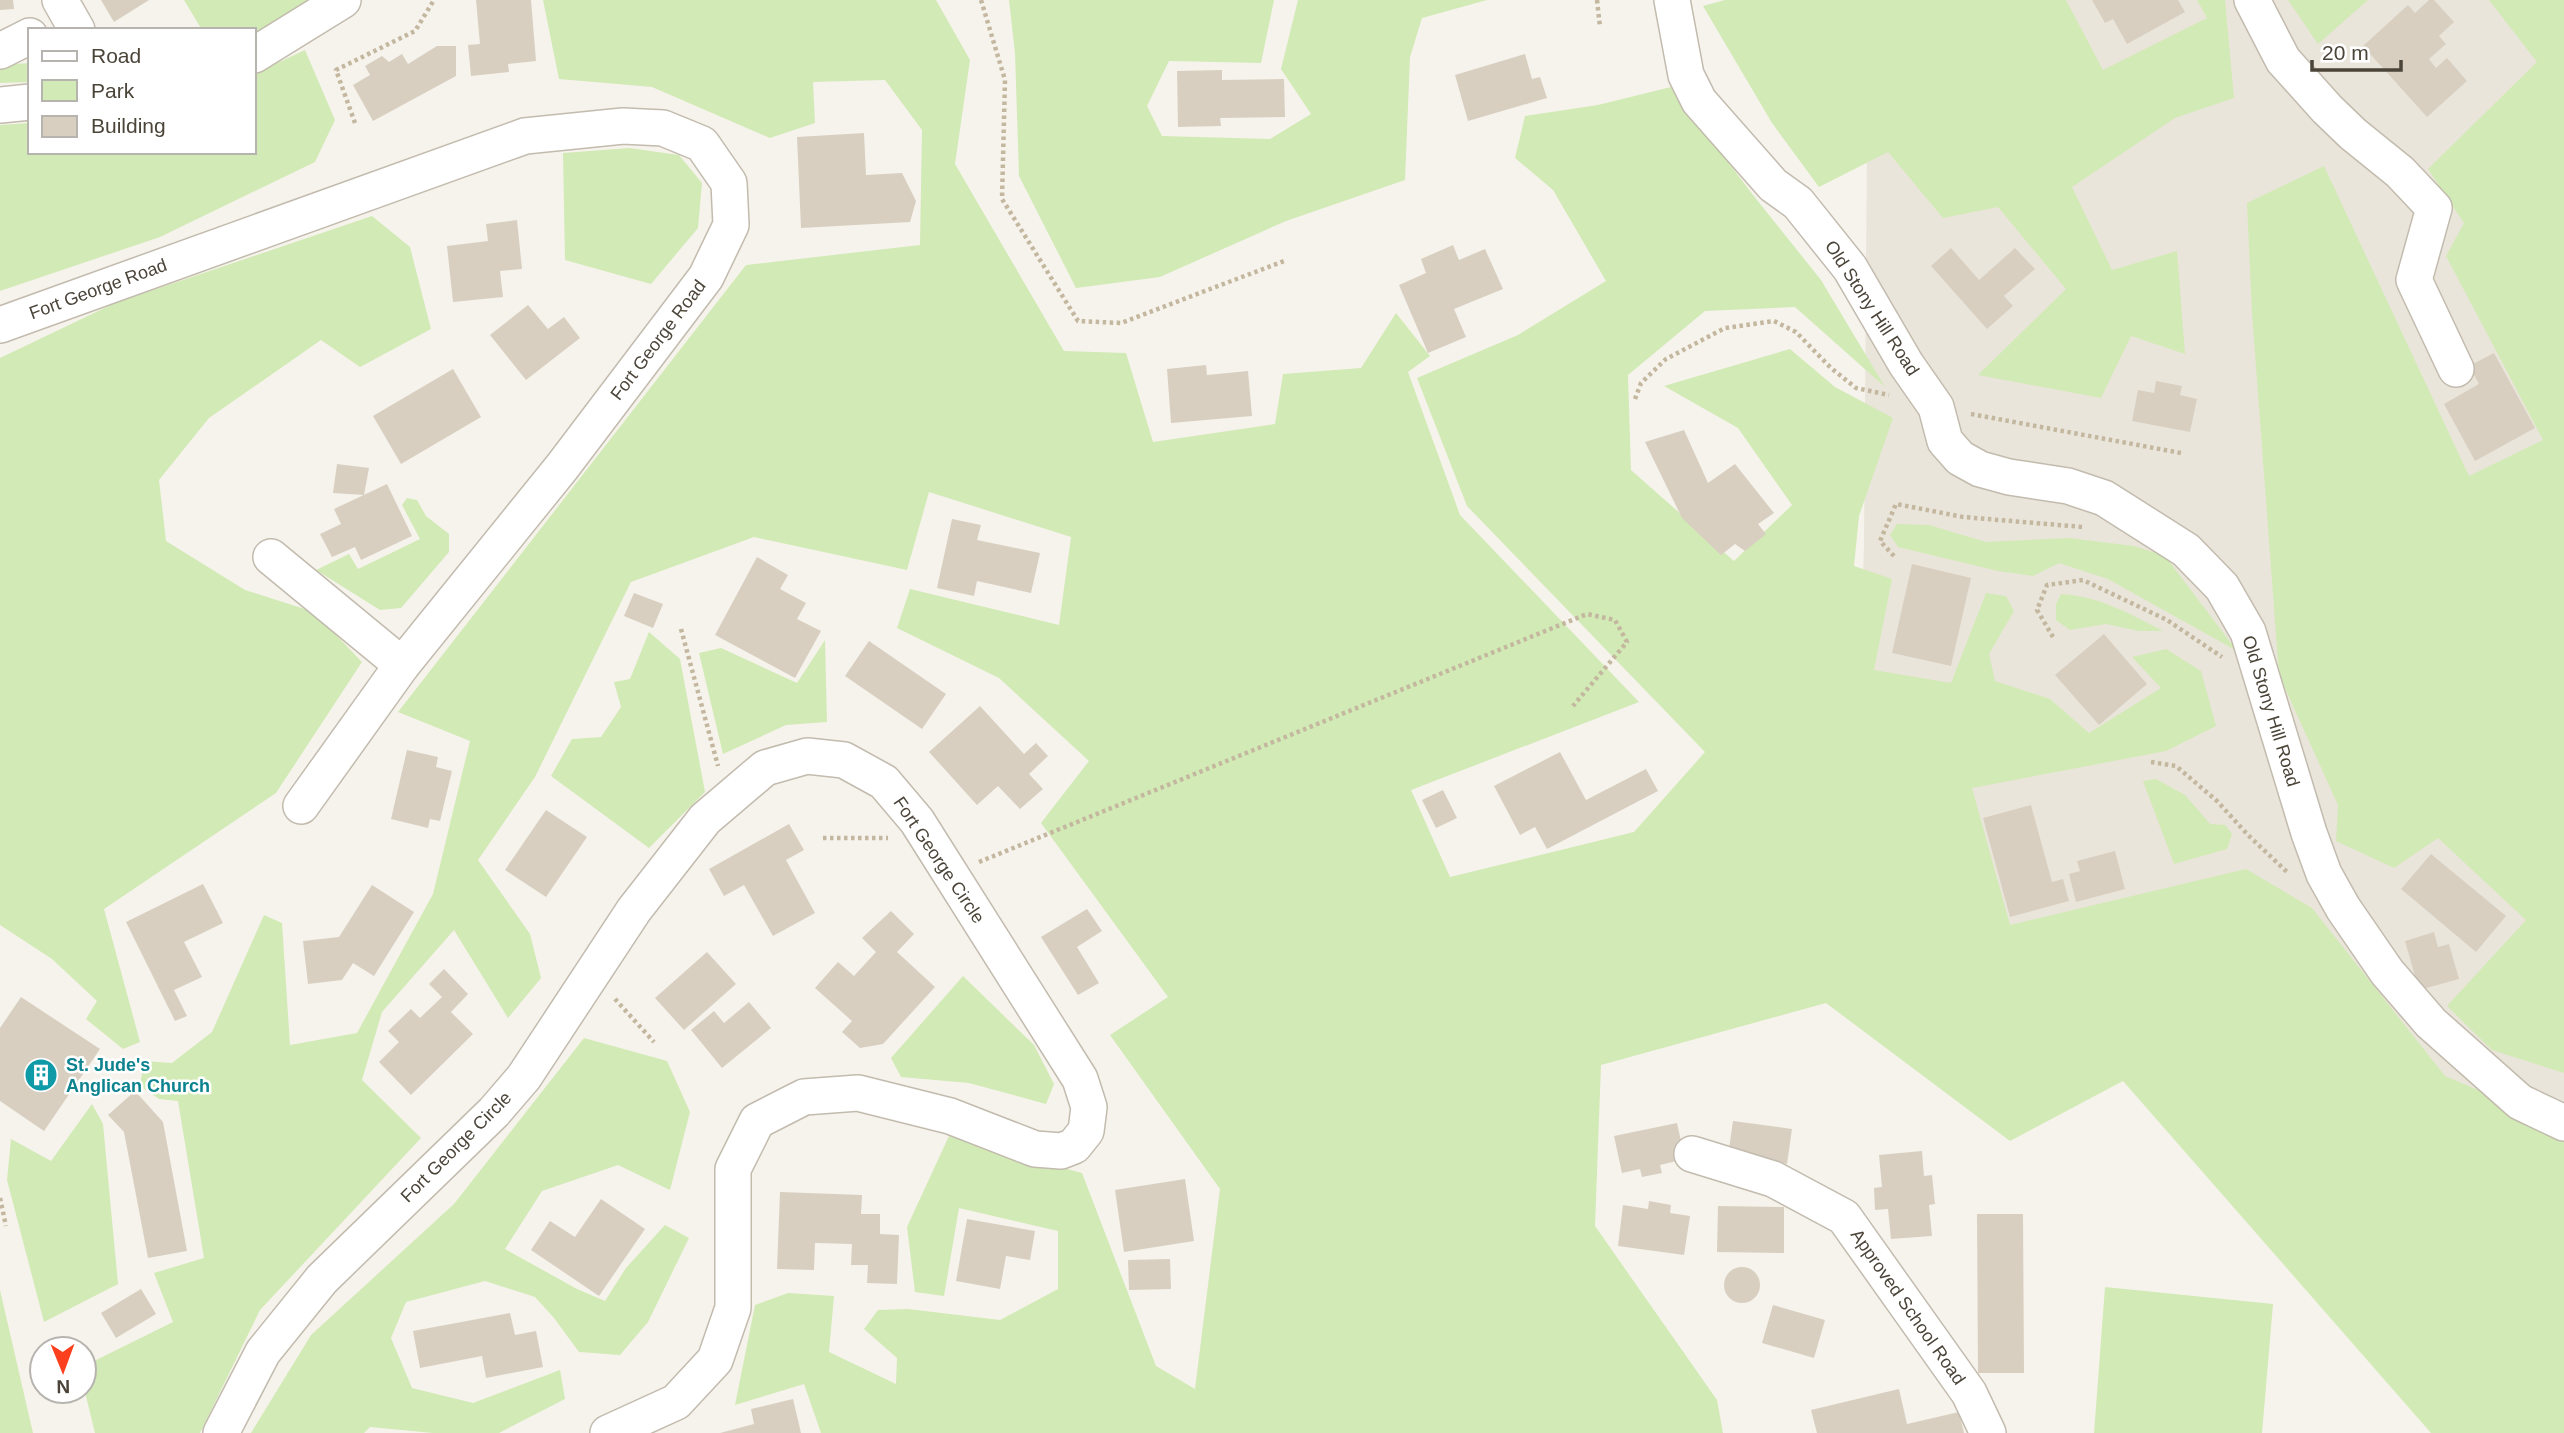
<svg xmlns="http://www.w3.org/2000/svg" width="2564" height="1433" font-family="Arial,sans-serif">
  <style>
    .residential { fill: #eae5da }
    .green { fill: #d2eab5 }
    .building { fill: #d8cfc1 }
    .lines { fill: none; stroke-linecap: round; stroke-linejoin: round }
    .minor-casing { stroke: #c2bbae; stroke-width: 38 }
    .path { stroke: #c4b79f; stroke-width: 4.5; stroke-dasharray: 3.5 3.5; stroke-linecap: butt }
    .minor { stroke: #fff; stroke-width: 35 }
    .labels { text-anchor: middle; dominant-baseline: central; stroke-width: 5; stroke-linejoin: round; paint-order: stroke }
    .street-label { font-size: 18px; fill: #4b4439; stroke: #fff }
    .culture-label { font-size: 18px; font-weight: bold; fill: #0d838f; stroke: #fff; text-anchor: start }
  </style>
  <rect width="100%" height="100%" fill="#f6f3ec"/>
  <!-- residential -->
  <polygon class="residential" points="1868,0 2564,0 2564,1201 1960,921 1860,674 1864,545"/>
  <!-- green -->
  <g class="green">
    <polygon points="184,0 312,0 254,33 254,30 202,30"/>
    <polygon points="543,0 936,0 970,60 955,164 1064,351 1126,353 1153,442 1275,424 1283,374 1361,368 1396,313 1430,356 1408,372 1460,515 1639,702 1411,790 1450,877 1634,832 1705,752 1467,506 1417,378 1518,335 1606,281 1553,190 1515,158 1525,116 1598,105 1671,87 1753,195 1821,280 1885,387 1795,307 1705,311 1628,375 1631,470 1734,561 1792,505 1738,428 1664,386 1790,349 1835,387 1893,418 1859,516 1854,566 1892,579 1874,670 1951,683 1986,593 2006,596 2014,611 1989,654 1995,681 2050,699 2089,733 2161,688 2132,657 2166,649 2201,671 2216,726 2166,751 1972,788 2010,925 2246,869 2312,908 2445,1076 2564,1127 2564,1433 2431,1433 2123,1081 2010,1141 1826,1003 1601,1065 1595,1226 1717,1400 1723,1433 821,1433 804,1384 735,1405 755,1305 788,1293 834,1296 829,1352 896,1384 897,1358 864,1329 878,1310 908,1309 1000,1320 1058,1289 1058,1231 959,1208 944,1296 915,1292 907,1227 949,1136 1082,1173 1156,1366 1195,1389 1220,1189 1110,1035 1168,997 1041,823 1089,761 999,678 897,628 910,589 1059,625 1071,537 929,492 907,570 754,537 631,582 535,777 478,860 530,934 541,978 508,1018 454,930 382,1012 362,1080 421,1138 260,1310 200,1433 95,1433 84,1388 84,1366 173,1322 154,1273 204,1258 178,1101 159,1099 140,1086 144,1061 172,1063 212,1032 264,915 282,923 290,1045 357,1033 433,894 470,741 398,712 746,265 920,245 922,130 885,80 813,82 815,123 770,138 652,87 559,79"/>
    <polygon points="1009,0 1274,0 1261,63 1169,61 1147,106 1162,136 1270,139 1311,114 1281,69 1298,0 1487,0 1422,18 1410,57 1405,180 1286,221 1160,277 1076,288 1019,176 1015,53"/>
    <polygon points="1725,0 2066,0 2103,70 2207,18 2197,0 2225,0 2234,98 2175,118 2072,187 2112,270 2177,251 2185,354 2131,336 2101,398 1978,375 2066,289 1998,207 1943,218 1888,152 1819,187 1772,123 1703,6"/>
    <polygon points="2288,0 2368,0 2318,44"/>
    <polygon points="2489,0 2564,0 2564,1073 2492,1050 2447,1006 2526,920 2438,838 2394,868 2336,841 2338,805 2279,675 2252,313 2247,203 2324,166 2469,476 2543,440 2446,256 2464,223 2428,169 2537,62"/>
    <polygon points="305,50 335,120 315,162 160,237 0,291 0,125 30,123 30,152 254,152 254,74"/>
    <polygon points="30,63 30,82 0,83 0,65"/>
    <polygon points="629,148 679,155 702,183 698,228 651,284 565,260 563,153"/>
    <polygon points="372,216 410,247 431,329 360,367 321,340 209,418 159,480 166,541 245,590 314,612 362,662 276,793 104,909 140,1042 123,1049 86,1019 97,1001 52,959 0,925 0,358 115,303"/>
    <polygon points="407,498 417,500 426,516 449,534 449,552 401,608 380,610 316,570 349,554 358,569 420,539 402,505"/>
    <polygon points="1897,524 1929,525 1986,542 2069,538 2134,546 2165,556 2237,651 2108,579 2059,563 2033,576 1998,571 1898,547 1890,535"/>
    <path d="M2061 594C2099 596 2130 614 2163 631H2139L2106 624 2070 630 2056 620V604Z"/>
    <polygon points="649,632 680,659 705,792 649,848 551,776 572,739 601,737 621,707 614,682 630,679"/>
    <polygon points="825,640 827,722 786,725 723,754 699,653 721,648 797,683"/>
    <polygon points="2156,779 2185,795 2210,824 2225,825 2232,834 2227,849 2174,864 2143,781"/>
    <polygon points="963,976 1034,1045 1054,1084 1046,1104 969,1083 901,1077 891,1058"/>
    <polygon points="584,1038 667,1061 690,1112 670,1190 618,1165 542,1191 505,1249 577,1289 605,1301 626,1268 665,1225 689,1238 648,1322 620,1355 579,1352 554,1318 535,1297 485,1281 406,1302 391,1338 412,1388 473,1403 560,1370 565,1399 499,1433 433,1433 370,1427 364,1433 251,1433 311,1335 454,1204"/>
    <polygon points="92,1104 103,1124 118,1284 44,1322 7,1180 11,1139 51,1161"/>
    <polygon points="2105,1287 2273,1304 2262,1433 2094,1433"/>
    <polygon points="0,1290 33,1433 0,1433"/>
  </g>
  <!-- building -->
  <g class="building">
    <polygon points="0,0 13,0 14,9 0,10"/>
    <polygon points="101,0 149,0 114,22"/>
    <polygon points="476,0 531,0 536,61 508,64 509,72 471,76 468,45 480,44"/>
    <polygon points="2092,0 2178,0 2185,12 2127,44 2113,19 2105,23"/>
    <polygon points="2429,0 2434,0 2454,22 2439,36 2446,44 2429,59 2436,68 2447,58 2467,81 2427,117 2363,46 2408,5 2415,13"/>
    <polygon points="437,46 456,46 456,76 373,121 353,85 370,75 365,66 382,56 389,62 402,54 408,64"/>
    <polygon points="1525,54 1532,79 1540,77 1547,98 1468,121 1455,75"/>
    <polygon points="1222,70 1222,80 1284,79 1285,117 1220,118 1221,126 1178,127 1177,71"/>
    <polygon points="864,133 866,175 902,173 916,201 910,222 801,228 797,137"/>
    <polygon points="517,220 522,269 500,271 503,297 453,302 447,246 488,241 486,224"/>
    <polygon points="1453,245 1459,260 1485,249 1503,289 1454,309 1466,337 1428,353 1399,285 1426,273 1421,259"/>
    <polygon points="1951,248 1979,280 2015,248 2035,269 2004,296 2013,306 1987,329 1931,266"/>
    <polygon points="528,305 548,329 564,317 580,338 526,380 490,335"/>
    <polygon points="2494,353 2535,428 2475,461 2444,404 2479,384 2469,366"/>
    <polygon points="1206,365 1207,375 1248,371 1252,416 1171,423 1167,369"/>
    <polygon points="453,369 481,417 401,464 373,416"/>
    <polygon points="2156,381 2182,386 2180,395 2197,399 2190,432 2132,421 2138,390 2154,393"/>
    <polygon points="1684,430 1708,483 1735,464 1774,513 1758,524 1766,534 1745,551 1735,544 1721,555 1682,518 1645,442"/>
    <polygon points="337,464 369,468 364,495 333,493"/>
    <polygon points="387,484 412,536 361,560 355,547 332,557 320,534 341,524 334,509"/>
    <polygon points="952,519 981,525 977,540 1040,553 1031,593 977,581 974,596 937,588"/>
    <polygon points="757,557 788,575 780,589 806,603 797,619 821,631 795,678 715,635"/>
    <polygon points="1912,564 1971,578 1951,666 1892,653"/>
    <polygon points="634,593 663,604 653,628 624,616"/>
    <polygon points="2104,634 2147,684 2099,725 2055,675"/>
    <polygon points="869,641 946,694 922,729 845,676"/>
    <polygon points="980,706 1024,754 1036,743 1048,756 1029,774 1043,789 1020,809 998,786 977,805 929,752"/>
    <polygon points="407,750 438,757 436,767 452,771 440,821 430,819 428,828 391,819"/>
    <polygon points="1560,752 1586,800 1646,769 1658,791 1547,849 1535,827 1520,835 1494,786"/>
    <polygon points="1443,790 1457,818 1436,828 1422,800"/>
    <polygon points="2031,805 2052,882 2063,879 2069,901 2010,917 1983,818"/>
    <polygon points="546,810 587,837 546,897 505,870"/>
    <polygon points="789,824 804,850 786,860 815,913 773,936 744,885 724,896 709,869"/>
    <polygon points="2115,851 2125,889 2076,902 2069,874 2080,871 2077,861"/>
    <polygon points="2431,854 2506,916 2476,952 2401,889"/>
    <polygon points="203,884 223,923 184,942 202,977 174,990 187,1016 175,1021 126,922"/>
    <polygon points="372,885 414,912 374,976 353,963 342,980 308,984 303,941 339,937"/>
    <polygon points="1087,909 1102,931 1077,947 1099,983 1078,995 1041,937"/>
    <polygon points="891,911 914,934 897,952 935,987 883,1044 860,1048 842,1032 852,1021 815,988 838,962 854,976 876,952 862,938"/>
    <polygon points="2434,932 2438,947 2449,944 2459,979 2419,990 2405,941"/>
    <polygon points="707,952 736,984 684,1030 655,998"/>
    <polygon points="444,969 468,994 451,1012 473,1034 411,1095 379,1062 399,1042 388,1031 411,1009 420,1018 442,997 429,984"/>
    <polygon points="21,997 100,1049 44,1131 0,1101 0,1028"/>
    <polygon points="749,1002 771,1028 722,1068 691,1030 714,1011 724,1023"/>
    <polygon points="135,1091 163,1122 187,1251 148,1258 124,1132 108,1115"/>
    <polygon points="1733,1121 1792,1129 1787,1164 1728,1156"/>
    <polygon points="1677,1123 1685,1159 1660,1165 1662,1173 1642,1177 1640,1169 1622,1173 1614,1136"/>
    <polygon points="1922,1151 1924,1176 1932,1175 1935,1204 1929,1205 1932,1236 1891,1239 1888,1209 1875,1210 1874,1188 1882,1187 1879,1155"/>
    <polygon points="1185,1179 1194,1241 1124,1252 1115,1190"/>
    <polygon points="780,1192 862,1195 861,1214 880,1214 880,1234 899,1235 897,1284 867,1283 868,1265 851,1265 852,1244 815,1243 814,1270 777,1269"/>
    <polygon points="601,1199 645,1229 599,1296 531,1250 550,1221 575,1237"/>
    <polygon points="1649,1201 1671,1205 1670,1213 1690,1216 1684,1255 1618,1246 1623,1205 1648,1209"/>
    <polygon points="1718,1206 1784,1207 1784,1253 1717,1252"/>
    <polygon points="1977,1214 2023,1214 2024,1373 1978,1373"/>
    <polygon points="967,1219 1035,1231 1030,1260 1006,1256 1000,1289 956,1281"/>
    <polygon points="1170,1259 1171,1289 1129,1290 1128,1260"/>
    <circle cx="1742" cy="1285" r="18"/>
    <polygon points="141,1289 156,1314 116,1338 101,1313"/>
    <polygon points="1773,1305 1825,1320 1814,1358 1762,1343"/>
    <polygon points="510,1313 515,1335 536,1331 543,1367 486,1378 482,1356 420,1368 413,1331"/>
    <polygon points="1899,1389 1907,1424 1959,1412 1964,1433 1817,1433 1811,1410"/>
    <polygon points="793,1399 801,1433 720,1433 754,1424 751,1409"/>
  </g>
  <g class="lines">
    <defs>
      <g id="minor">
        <polyline points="60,0 77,30"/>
        <polyline points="1672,0 1686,75 1699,101 1773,185 1798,203 1850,268 1906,364 1936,407 1945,441 1960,458 1980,469 2009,477 2068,486 2104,498 2186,550 2222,587 2248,632 2309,833 2324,874 2343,908 2387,972 2431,1023 2520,1102 2564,1123"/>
        <polyline points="2252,0 2283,60 2327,109 2353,134 2400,172 2434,208 2414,280 2456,369"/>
        <polyline points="0,51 30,36"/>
        <polyline points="254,55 343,0"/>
        <polyline points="0,105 30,102"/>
        <polyline points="0,325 525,136 623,126 663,128 702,144 729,183 731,225 706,277 562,467 402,665 301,806"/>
        <polyline points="271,557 402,665"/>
        <polyline points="1692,1154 1773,1179 1844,1217 1969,1393 1988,1433"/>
        <polyline points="221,1433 263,1352 322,1279 494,1112 524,1077 634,910 705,819 765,768 807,756 844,760 884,782 917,821 1080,1079 1089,1107 1086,1131 1074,1146 1061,1151 1035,1149 950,1116 858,1093 804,1097 757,1121 733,1169 733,1308 715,1360 676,1402 608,1433"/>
      </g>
    </defs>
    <!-- minor casing -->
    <use href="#minor" class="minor-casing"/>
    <!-- path -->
    <g class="path">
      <polyline points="981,0 1005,80 1002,199 1078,321 1121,323 1284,261"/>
      <polyline points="1597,0 1600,27"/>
      <polyline points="355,123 336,70 415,31 434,0"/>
      <polyline points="1635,399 1641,383 1666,359 1725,328 1774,321 1796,332 1831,368 1856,388 1889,395"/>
      <polyline points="1971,414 2181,453"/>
      <polyline points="1894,556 1880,541 1896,504 1963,517 2083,527"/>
      <polyline points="681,629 718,766"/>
      <polyline points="2053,637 2037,610 2047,585 2083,580 2167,620 2222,657"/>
      <polyline points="2151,762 2176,766 2217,801 2248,835 2287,872"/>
      <polyline points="823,838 888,838"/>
      <polyline points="979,862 1587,614 1615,620 1627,642 1573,706"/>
      <polyline points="615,999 654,1042"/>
      <polyline points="0,1198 6,1226"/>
    </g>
    <!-- minor -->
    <use href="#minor" class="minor"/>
  </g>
  <!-- icons -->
  <defs>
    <symbol id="building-disc" viewBox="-11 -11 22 22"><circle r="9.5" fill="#0f9aa8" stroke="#fff"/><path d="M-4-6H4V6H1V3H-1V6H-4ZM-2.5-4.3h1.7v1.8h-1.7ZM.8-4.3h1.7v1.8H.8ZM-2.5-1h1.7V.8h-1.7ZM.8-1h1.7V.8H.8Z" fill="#fff"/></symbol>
  </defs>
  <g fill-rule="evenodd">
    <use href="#building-disc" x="22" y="1056" width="38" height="38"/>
  </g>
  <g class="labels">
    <!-- street labels -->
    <g class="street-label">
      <text transform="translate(98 289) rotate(-20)">Fort George Road</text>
      <text transform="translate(1872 308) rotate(57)">Old Stony Hill Road</text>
      <text transform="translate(658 340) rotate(-53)">Fort George Road</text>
      <text transform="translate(2271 711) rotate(73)">Old Stony Hill Road</text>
      <text transform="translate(939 860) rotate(56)">Fort George Circle</text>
      <text transform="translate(456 1147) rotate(-45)">Fort George Circle</text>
      <text transform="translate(1908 1307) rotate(55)">Approved School Road</text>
    </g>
    <!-- culture labels -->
    <g class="culture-label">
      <text x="66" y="1065">St. Jude's<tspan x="66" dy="21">Anglican Church</tspan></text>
    </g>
  </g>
  <!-- legend -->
  <rect x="28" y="28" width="228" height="126" fill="#ffffff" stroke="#b7b4b0" stroke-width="2"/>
  <rect x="42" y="51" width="35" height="10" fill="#ffffff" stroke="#b7b4b0" stroke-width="2"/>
  <text x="91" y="63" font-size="21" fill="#4b4439">Road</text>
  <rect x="42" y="80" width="35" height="21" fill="#d2eab5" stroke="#b7b4b0" stroke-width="2"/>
  <text x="91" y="98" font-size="21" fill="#4b4439">Park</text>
  <rect x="42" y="116" width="35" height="21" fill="#d8cfc1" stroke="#b7b4b0" stroke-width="2"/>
  <text x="91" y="133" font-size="21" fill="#4b4439">Building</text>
  <!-- north arrow -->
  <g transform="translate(63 1370) rotate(179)"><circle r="33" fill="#ffffff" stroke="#b7b4b0" stroke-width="2"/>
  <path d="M0-5L12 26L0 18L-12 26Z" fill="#fc3f1d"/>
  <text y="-10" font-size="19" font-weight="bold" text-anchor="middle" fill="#4b4439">N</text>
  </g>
  <!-- scale -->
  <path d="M2312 60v10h89v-10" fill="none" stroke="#4b4439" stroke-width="3.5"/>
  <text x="2322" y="60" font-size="21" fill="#4b4439" stroke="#ffffff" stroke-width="5" paint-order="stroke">20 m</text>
</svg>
